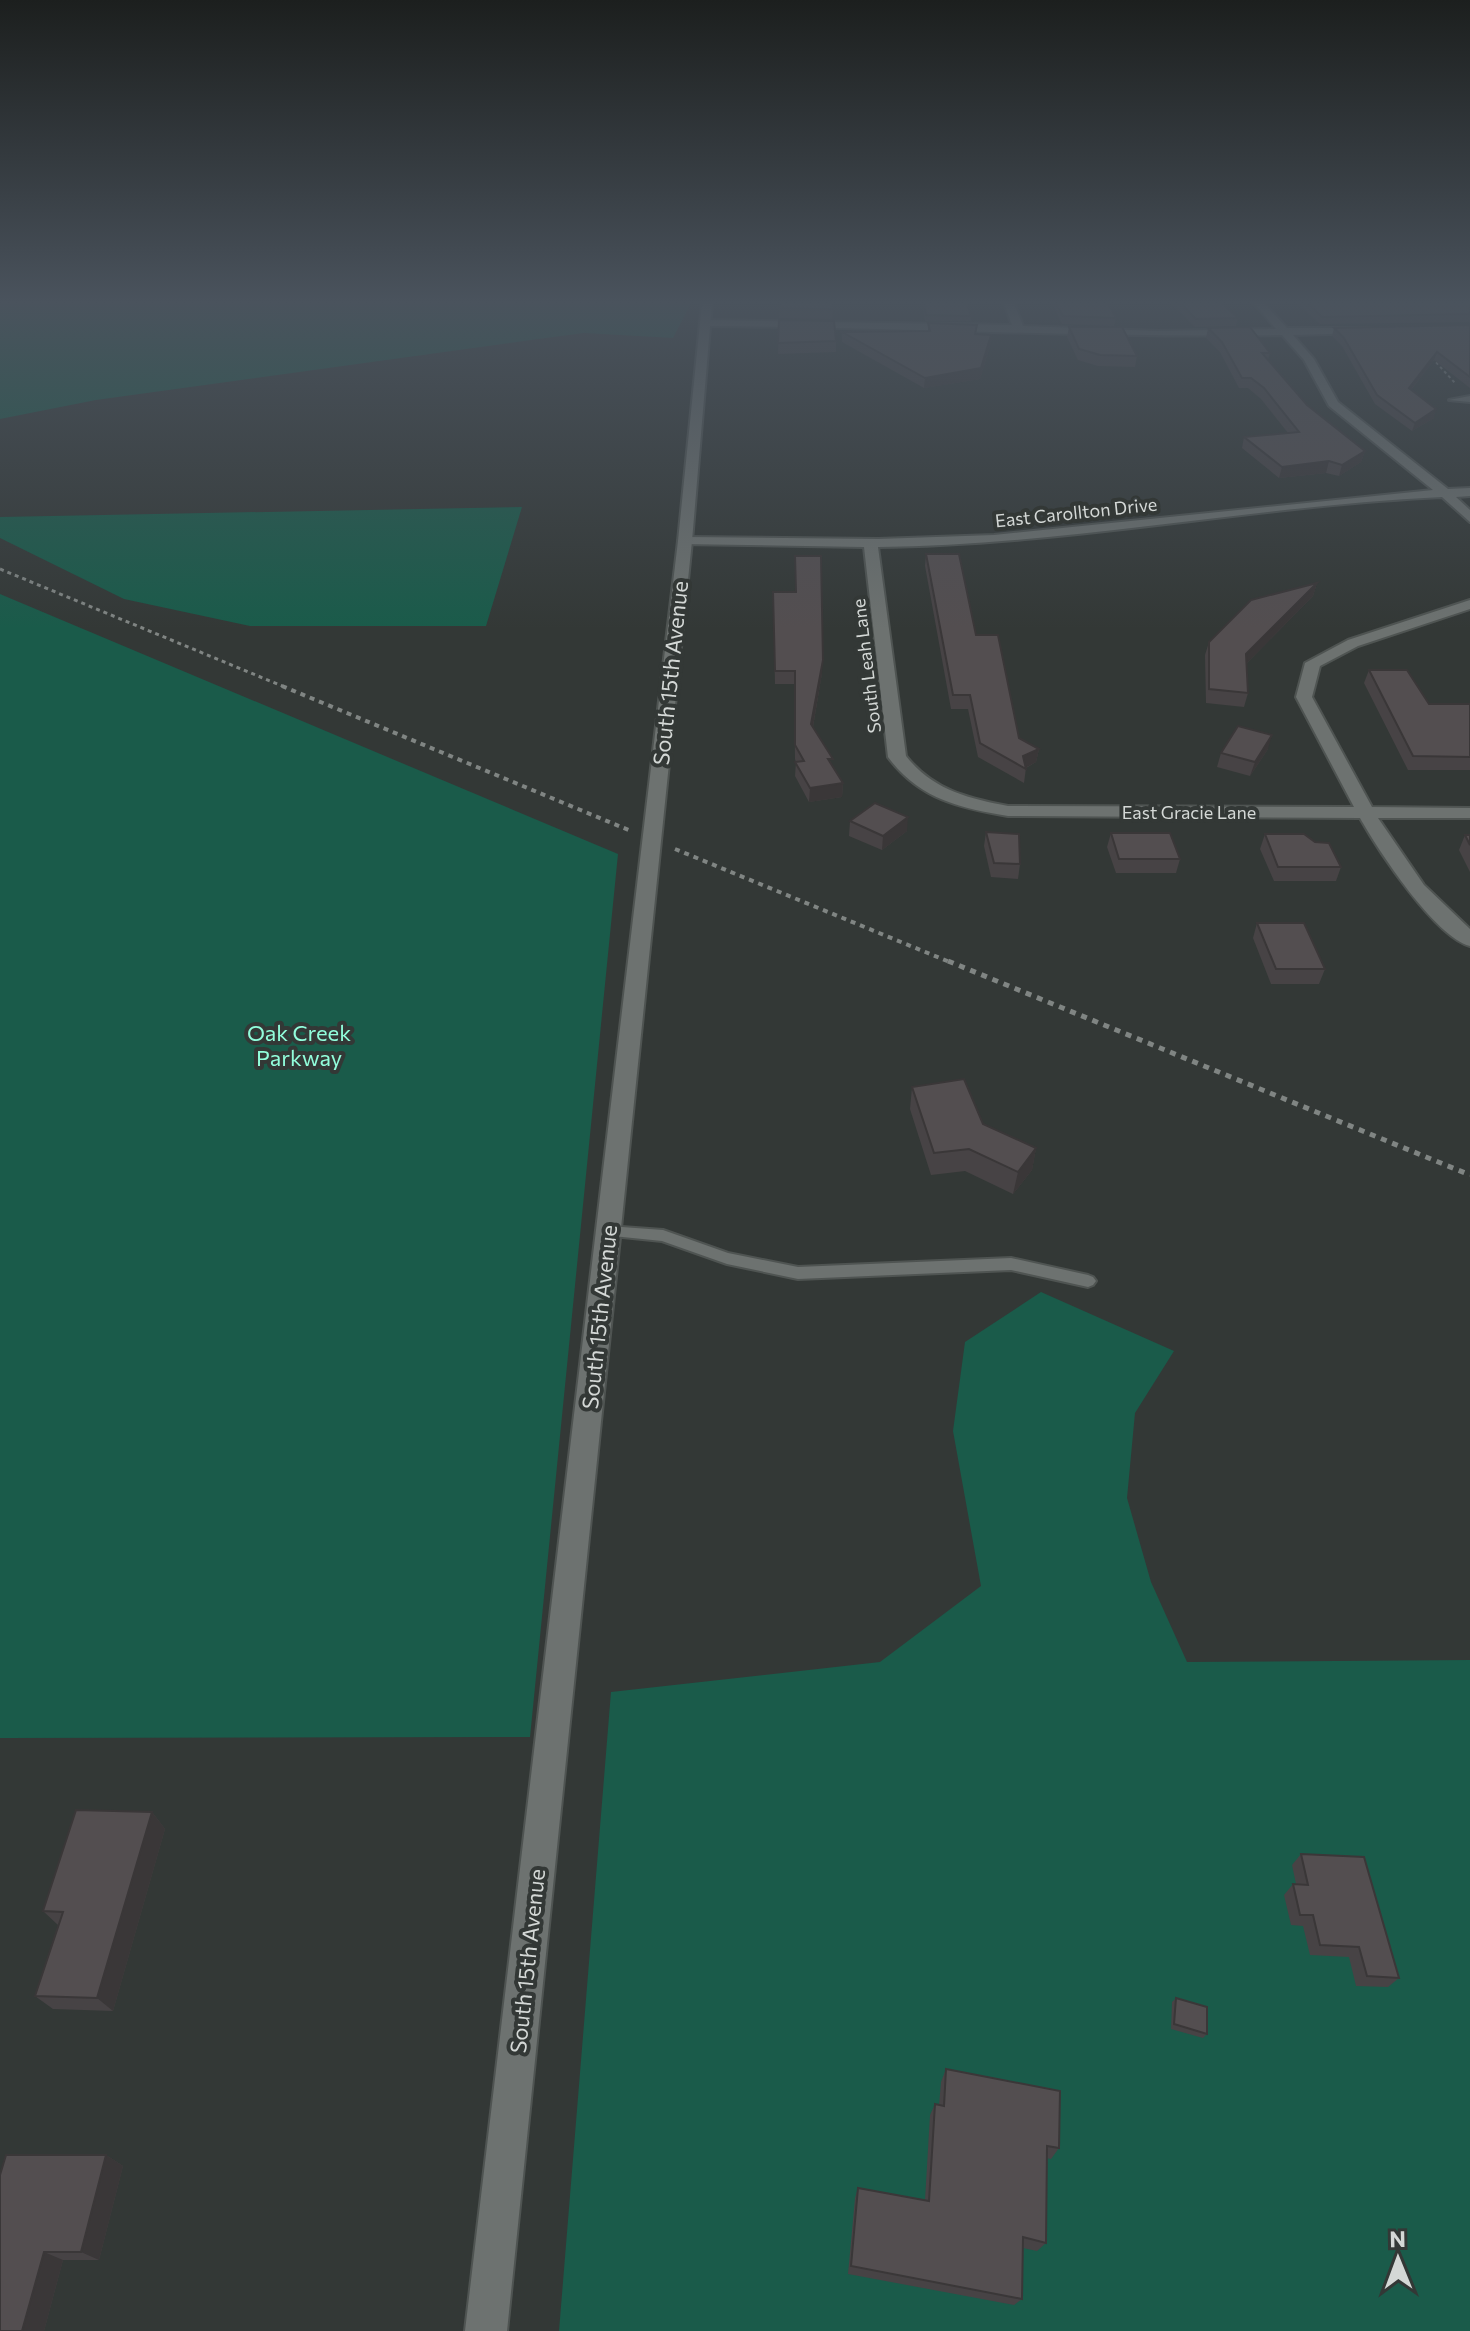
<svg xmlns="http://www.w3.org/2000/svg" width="1470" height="2331" font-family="Commissioner,sans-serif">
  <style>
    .green { fill: #1a5b4a }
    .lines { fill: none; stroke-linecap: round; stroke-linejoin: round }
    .lane-casing { stroke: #4f5452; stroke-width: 4 }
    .street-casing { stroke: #4f5452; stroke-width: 4 }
    .secondary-casing { stroke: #4f5452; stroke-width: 4 }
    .path-far3 { stroke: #808583; stroke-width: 2; stroke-dasharray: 3 3; stroke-linecap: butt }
    .path-far2 { stroke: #808583; stroke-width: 3; stroke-dasharray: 4 4; stroke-linecap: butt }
    .path-far1 { stroke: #808583; stroke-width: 4; stroke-dasharray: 5 5; stroke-linecap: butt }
    .path { stroke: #808583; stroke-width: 5; stroke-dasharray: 6 6; stroke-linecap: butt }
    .lane { fill: #6d7270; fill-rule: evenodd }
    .street { fill: #6d7270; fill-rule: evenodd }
    .secondary { fill: #6d7270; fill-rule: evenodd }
    .wall { fill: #474345 }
    .shaded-wall { fill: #3a3738 }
    .building { fill: #534e50; stroke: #3a3738; stroke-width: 2 }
    .labels { text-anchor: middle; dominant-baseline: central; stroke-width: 8; stroke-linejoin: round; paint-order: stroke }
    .far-street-label { font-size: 18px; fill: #d4d8d6; stroke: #333836 }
    .street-label { font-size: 22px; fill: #d4d8d6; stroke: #333836 }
    .park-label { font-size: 22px; fill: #91fddb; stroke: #333836 }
  </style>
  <rect width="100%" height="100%" fill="#333836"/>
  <!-- green -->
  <g class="green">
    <polygon points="0,303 691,303 673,338 584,333 531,340 96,400 0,419"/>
    <polygon points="522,507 486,626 250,626 124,599 0,538 0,517"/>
    <polygon points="0,594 618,854 530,1737 0,1738"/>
    <polygon points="1041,1292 1174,1351 1135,1413 1127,1498 1151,1582 1187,1662 1470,1660 1470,2331 559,2331 611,1692 880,1662 981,1586 953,1431 965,1342"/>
  </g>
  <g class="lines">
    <defs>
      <polygon id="lane" points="608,1226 663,1230 728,1253 798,1267 1011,1258 1088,1275 1093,1277 1096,1281 1093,1285 1088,1287 1011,1270 798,1279 727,1264 662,1241 603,1235 601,1231 603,1227"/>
      <g id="street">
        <path d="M1004 303H1014L1023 326 1158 331 1276 329 1254 303H1264L1287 328H1370L1366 333 1293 335 1314 359 1338 402 1448 489 1470 488V496L1456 497 1470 510V522L1442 497C1253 506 1067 545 878 547L906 756C933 790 967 798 1008 806L1354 807 1296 697 1305 663 1348 640 1470 600V609L1358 646 1320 666 1312 697 1372 807 1470 808V818H1378L1424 885 1470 929V946C1435 937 1378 850 1360 818L1008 816C960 808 919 799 888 757L864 547 680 544 678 541 685 537 878 539 994 535 1433 490 1329 406 1304 360 1282 335C1089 338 898 327 705 326L700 323 705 320 1012 325Z"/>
        <polygon points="1470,396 1470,402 1449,400"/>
      </g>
      <polygon id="secondary" points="702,303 712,303 692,541 507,2331 465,2331 678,541"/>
    </defs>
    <!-- lane casing -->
    <use href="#lane" class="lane-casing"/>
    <!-- street casing -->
    <use href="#street" class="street-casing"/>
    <!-- secondary casing -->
    <use href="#secondary" class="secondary-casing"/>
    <!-- path-far3 -->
    <polyline class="path-far3" points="1432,358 1455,383"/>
    <!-- path-far2 -->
    <polyline class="path-far2" points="0,569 287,688"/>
    <!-- path-far1 -->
    <g class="path-far1">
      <polyline points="282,686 631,831"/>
      <polyline points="675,849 952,963"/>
    </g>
    <!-- path -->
    <polyline class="path" points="948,961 1470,1175"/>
    <!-- lane -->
    <use href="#lane" class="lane"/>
    <!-- street -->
    <use href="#street" class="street"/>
    <!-- secondary -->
    <use href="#secondary" class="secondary"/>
  </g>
  <!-- wall -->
  <g class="wall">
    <polygon points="780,303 833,309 832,319 779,318"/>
    <polygon points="922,303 967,303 971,316 971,321 925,321"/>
    <polygon points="1052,303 1108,303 1116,318 1114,326 1062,324"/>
    <polygon points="1171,303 1222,303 1238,318 1236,326 1195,327"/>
    <polygon points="1297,303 1470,303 1470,322 1320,324"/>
    <polygon points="779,320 836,341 836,352 778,354"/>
    <polygon points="928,323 976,334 991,335 990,346 980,379 924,388 842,342 842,332 928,331"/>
    <polygon points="1470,325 1470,388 1434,360 1411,390 1434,418 1412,431 1375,404 1342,346 1332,336 1334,328"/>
    <polygon points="1069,327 1137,356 1135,367 1098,366 1078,360 1067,337"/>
    <polygon points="1208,328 1270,353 1268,360 1307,405 1365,451 1361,462 1339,476 1326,473 1279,478 1242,448 1244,437 1288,433 1261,399 1248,388 1239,388 1220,352 1206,338"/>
    <polygon points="926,554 976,635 1019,738 1039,749 1036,762 1026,768 1024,783 978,757 968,709 951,709 925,566"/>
    <polygon points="795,556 822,673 813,727 833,767 843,783 842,797 809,802 795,776 796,762 795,759 794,684 775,684 773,592 796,592"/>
    <polygon points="1317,583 1313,596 1246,664 1248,693 1244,707 1206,703 1205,655 1209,642"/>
    <polygon points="1369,670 1429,704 1470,704 1470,770 1408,770 1364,683"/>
    <polygon points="1268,749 1250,776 1217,767 1221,753"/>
    <polygon points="850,821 907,831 882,850 849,836"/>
    <polygon points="986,832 1020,864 1018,879 991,877 984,846"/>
    <polygon points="1111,833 1180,859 1176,873 1116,873 1107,847"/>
    <polygon points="1265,834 1341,867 1336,881 1274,881 1260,849"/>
    <polygon points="1465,835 1470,835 1470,872 1459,850"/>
    <polygon points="1257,923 1325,969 1319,984 1271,984 1253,938"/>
    <polygon points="912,1087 983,1124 1036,1148 1032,1170 1013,1194 965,1171 931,1175 910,1109"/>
    <polygon points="152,1812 165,1829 113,2011 53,2009 35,1996 58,1925 43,1911"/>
    <polygon points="1301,1854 1399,1978 1388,1987 1356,1986 1349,1957 1310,1955 1303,1926 1291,1925 1284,1895 1293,1884 1296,1884 1292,1865"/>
    <polygon points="1176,1998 1207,2034 1203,2038 1171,2029 1172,2002"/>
    <polygon points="946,2069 1059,2148 1051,2159 1046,2158 1046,2243 1037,2251 1023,2248 1022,2299 1014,2305 848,2274 855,2198 858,2188 925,2200 930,2115 935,2104 939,2105 941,2082"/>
    <polygon points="6,2155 106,2155 123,2166 99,2260 63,2260 44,2331 0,2331"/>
  </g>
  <!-- shaded-wall -->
  <g class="shaded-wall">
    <polygon points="991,335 990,346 980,379 924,388 925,378"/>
    <polygon points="1437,352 1434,360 1406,396 1409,388"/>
    <polygon points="1436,409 1434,418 1412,431 1415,423"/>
    <polygon points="1365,451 1361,462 1339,476 1342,465"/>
    <polygon points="1329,461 1326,473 1279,478 1282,467"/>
    <polygon points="1317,583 1313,596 1242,668 1246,654"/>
    <polygon points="823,660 822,673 811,738 811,724"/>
    <polygon points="1272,735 1268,749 1250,776 1255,762"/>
    <polygon points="1039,749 1036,762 1025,768 1023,756"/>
    <polygon points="843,783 842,797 809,802 810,788"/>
    <polygon points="908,817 907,831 882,850 883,836"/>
    <polygon points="1036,1148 1032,1170 1013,1194 1018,1172"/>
    <polygon points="152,1812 165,1829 113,2011 97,1998"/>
    <polygon points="106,2155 123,2166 99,2260 81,2252"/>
    <polygon points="44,2252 63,2260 44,2331 22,2331"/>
  </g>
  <!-- building -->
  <g class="building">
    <polygon points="780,303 832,303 833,309 780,308"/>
    <polygon points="924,303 967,303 971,316 926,315"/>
    <polygon points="1056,303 1108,303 1116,318 1063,316"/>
    <polygon points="1180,303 1222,303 1238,318 1196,319"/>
    <polygon points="1308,303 1470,303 1470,314 1322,317"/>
    <polygon points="779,320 834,321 836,341 778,343"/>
    <polygon points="928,323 977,325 975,334 991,335 981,368 925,378 842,332 930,331"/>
    <polygon points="1470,325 1470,377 1437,352 1409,388 1436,409 1415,423 1377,395 1344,338 1334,328"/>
    <polygon points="1069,327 1122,327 1137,356 1100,355 1079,349"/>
    <polygon points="1250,327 1270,353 1262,353 1307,405 1365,451 1342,465 1329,461 1282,467 1244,437 1299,432 1264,388 1251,378 1242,378 1222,342 1208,328"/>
    <polygon points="926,554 959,554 976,635 998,635 1019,738 1039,749 1023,756 1026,769 980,743 970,695 953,695"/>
    <polygon points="795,556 821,556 823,660 811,724 833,759 828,759 843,783 810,788 795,762 804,761 795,745 795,671 775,671 773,592 796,592"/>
    <polygon points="1317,583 1246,654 1248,693 1209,689 1209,642 1251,600"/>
    <polygon points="1369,670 1407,670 1429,704 1470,704 1470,757 1413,756"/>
    <polygon points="1238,726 1272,735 1255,762 1221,753"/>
    <polygon points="875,803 908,817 883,836 850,821"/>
    <polygon points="986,832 1019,834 1020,864 994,863"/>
    <polygon points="1111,833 1170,833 1180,859 1119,859"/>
    <polygon points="1265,834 1304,834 1315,842 1329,843 1341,867 1278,867"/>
    <polygon points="1465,835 1470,835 1470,845"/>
    <polygon points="1257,923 1304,923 1325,969 1276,969"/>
    <polygon points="964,1079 983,1124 1036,1148 1018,1172 969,1149 934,1153 912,1087"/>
    <polygon points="76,1810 152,1812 97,1998 35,1996 63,1912 43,1911"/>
    <polygon points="1301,1854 1364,1857 1399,1978 1367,1976 1359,1947 1320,1945 1313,1915 1300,1915 1293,1884 1308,1885"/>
    <polygon points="1176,1998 1207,2007 1207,2034 1174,2024"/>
    <polygon points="946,2069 1060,2091 1059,2148 1047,2146 1046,2243 1023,2237 1022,2299 851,2266 858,2188 929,2201 935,2104 944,2106"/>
    <polygon points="6,2155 106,2155 81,2252 44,2252 22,2331 0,2331 0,2175"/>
  </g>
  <!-- sky -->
  <linearGradient id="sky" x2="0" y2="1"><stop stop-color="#1c1f1e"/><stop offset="0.48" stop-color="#4a535d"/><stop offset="1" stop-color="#4a535d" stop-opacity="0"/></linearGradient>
  <rect width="1470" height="629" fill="url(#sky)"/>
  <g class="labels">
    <!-- far-street labels -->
    <g class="far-street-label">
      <text transform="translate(1076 512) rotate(-6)">East Carollton Drive</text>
      <text transform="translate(866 666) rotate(-97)">South Leah Lane</text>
      <text x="1189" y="812">East Gracie Lane</text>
    </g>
    <!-- street labels -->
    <g class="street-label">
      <text transform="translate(670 673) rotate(-84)">South 15th Avenue</text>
      <text transform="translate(599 1317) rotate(-84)">South 15th Avenue</text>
      <text transform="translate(527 1961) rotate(-84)">South 15th Avenue</text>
    </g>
    <!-- park labels -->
    <g class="park-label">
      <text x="299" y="1032">Oak Creek<tspan x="299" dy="25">Parkway</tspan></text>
    </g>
  </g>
  <!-- north arrow -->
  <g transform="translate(1398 2259) rotate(359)" stroke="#333836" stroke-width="6" paint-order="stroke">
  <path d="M0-6L14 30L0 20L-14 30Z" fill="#d4d8d6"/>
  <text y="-12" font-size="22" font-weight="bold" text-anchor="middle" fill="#d4d8d6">N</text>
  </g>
</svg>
